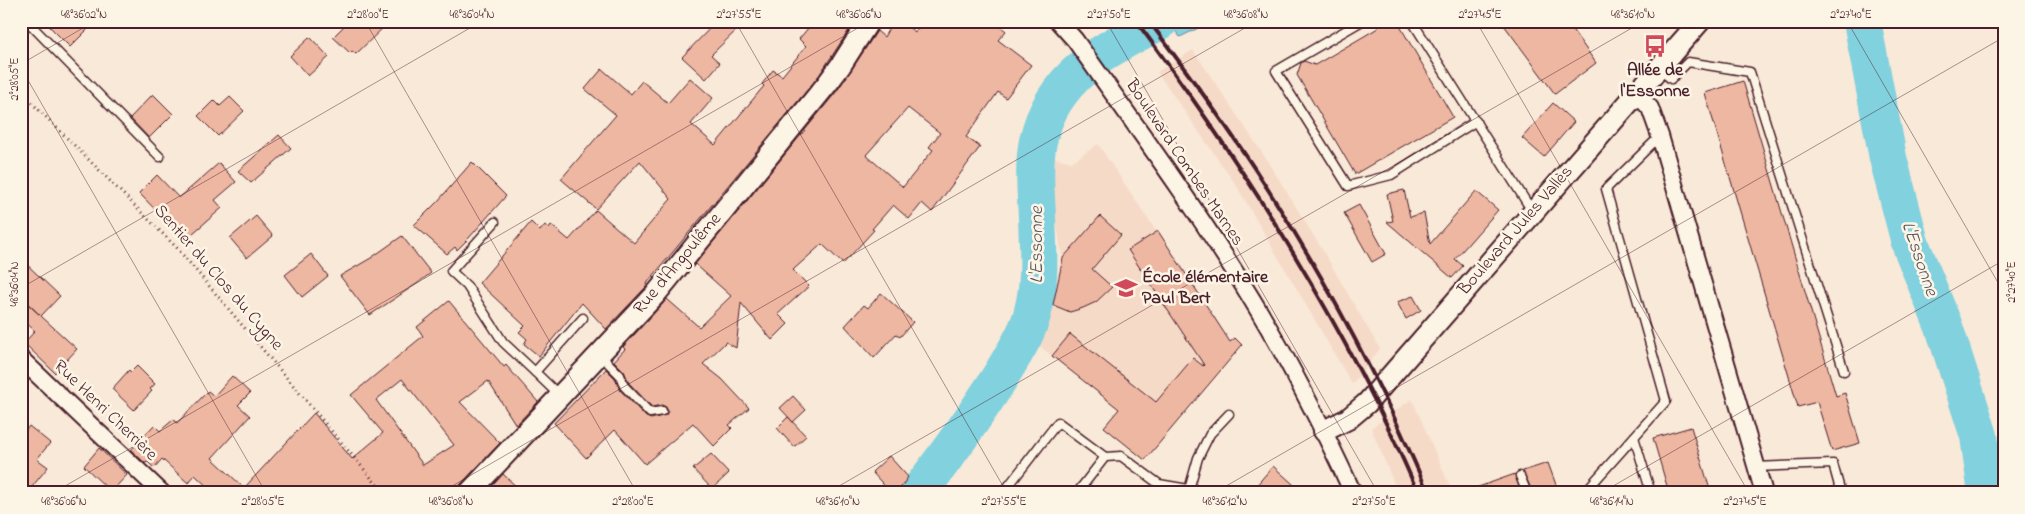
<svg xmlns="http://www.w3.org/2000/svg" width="2025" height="514" font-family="'Indie Flower',sans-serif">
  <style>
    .built { fill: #f6dac8 }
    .water { fill: #81d1de; stroke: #6b8a96 }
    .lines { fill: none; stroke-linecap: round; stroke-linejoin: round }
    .river { stroke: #81d1de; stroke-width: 38 }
    .building { fill: #eeb7a2; stroke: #4a1f2b; fill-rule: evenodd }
    .service-casing { stroke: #4a1f2b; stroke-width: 11 }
    .minor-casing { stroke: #4a1f2b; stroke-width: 20 }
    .tertiary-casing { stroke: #4a1f2b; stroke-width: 24 }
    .path { stroke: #4a1f2b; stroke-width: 3; stroke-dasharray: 1 4; stroke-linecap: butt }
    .service { stroke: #fcf5e5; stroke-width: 8 }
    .minor { stroke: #fcf5e5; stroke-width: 16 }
    .tertiary { stroke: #fcf5e5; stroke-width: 20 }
    .rail { stroke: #4a1f2b; stroke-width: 4 }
    .ticks { fill: none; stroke: #4a1f2b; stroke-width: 1; stroke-opacity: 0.45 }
    .labels { text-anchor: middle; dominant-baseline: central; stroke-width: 5; stroke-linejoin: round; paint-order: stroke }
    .poi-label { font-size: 18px; font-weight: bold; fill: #4a1f2b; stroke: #fcf5e5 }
    .street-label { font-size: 18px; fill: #4a1f2b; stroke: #fcf5e5 }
    .water-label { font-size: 19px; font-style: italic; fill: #5a5461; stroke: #fcf5e5 }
    .neatline { fill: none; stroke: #4a1f2b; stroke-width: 2 }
    .ticks-label { font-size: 12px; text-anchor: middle; fill: #4a1f2b }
  </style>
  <rect width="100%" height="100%" fill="#f9e9d8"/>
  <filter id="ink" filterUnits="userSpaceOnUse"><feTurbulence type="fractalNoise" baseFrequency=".02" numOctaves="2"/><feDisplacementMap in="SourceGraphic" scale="10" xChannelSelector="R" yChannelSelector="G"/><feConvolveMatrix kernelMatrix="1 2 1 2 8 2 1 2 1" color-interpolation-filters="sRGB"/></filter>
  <g filter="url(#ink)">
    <!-- built -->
    <g class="built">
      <polygon points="1193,50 1265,157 1320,246 1380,349 1352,384 1236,185 1157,72"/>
      <polygon points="1098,144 1231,343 1160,442 1037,344 1053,305 1063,262 1051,190 1052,157 1072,162"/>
      <polygon points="1412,399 1453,493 1398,493 1371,428"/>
    </g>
    <!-- water -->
    <polygon class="water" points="1168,21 1213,21 1180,37"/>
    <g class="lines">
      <!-- river -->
      <g class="river">
        <polyline points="1862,21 1888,158 1910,243 1944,327 1979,436 1986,486 1985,493"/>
        <path d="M918 493C950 451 982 408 1009 362 1018 347 1029 329 1033 311 1041 280 1038 249 1037 217 1036 193 1033 166 1038 141 1052 76 1106 49 1160 21"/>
      </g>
    </g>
    <!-- building -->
    <g class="building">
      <polygon points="44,21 96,21 70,47"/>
      <polygon points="349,21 390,21 356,54 352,51 350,53 333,37"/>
      <polygon points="717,21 746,21 711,55 720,63 706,79 682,57"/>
      <polygon points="814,21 855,21 818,77 648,282 646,287 606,329 582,303 539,356 524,344 527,339 519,332 525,326 479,283 531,222 540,231 545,225 549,228 551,225 569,240 596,210 634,243 671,199 640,161 596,209 561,179 616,115 585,89 602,69 631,94 642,81 668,103 690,78 713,98 691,124 715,145 764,86 762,84 773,70 782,76 806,46 799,39"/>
      <path d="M893 21H900L915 32 923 21H994L1006 31 998 40 1031 65 1006 98 998 92 966 137 980 147 932 212 922 203 909 219 893 205 872 229 874 230 843 264 822 244 793 270 809 286 778 314 788 324 772 340 741 303 736 348 726 342 703 364 722 379 749 408 729 425 732 428 714 446 693 423 645 464 615 430 586 458 554 423 606 369 615 378 620 390 646 417 651 419 666 415 668 411 666 407 662 405 652 407 629 383 624 371 614 361 625 349 623 347 667 299 699 327 731 296 695 264 837 91 877 31 884 37ZM908 108 940 133 929 147 933 150 903 187 866 155Z"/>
      <polygon points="1380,21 1397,21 1453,117 1355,174 1297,75 1301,63 1304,61 1315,65 1378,28"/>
      <polygon points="1501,21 1566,21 1596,63 1555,94"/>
      <polygon points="310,37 329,57 308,76 290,56"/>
      <polygon points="1743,81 1836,396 1845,393 1860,443 1832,451 1817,402 1798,407 1705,93"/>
      <polygon points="153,94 173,114 149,138 130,118"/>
      <polygon points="230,97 244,111 218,136 198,116 214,100 220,106"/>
      <polygon points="1553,103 1574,122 1544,157 1522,138"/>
      <polygon points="279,135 291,148 251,183 238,171"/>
      <polygon points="472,162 506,196 468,239 457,250 455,247 447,254 414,225 438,201"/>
      <polygon points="219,163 236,182 215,200 222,208 185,240 139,193 157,175 179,198"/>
      <polygon points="1404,190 1410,217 1424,213 1430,244 1476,191 1498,210 1455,259 1463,266 1452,278 1387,222 1393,221 1387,194"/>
      <polygon points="1359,205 1386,254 1372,262 1344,213"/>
      <polygon points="256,216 273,236 247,258 230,238"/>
      <polygon points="1100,216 1121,235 1092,269 1112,287 1096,302 1083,308 1070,312 1053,305 1063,258"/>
      <polygon points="1158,231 1230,342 1235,338 1242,345 1145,460 1104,427 1119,409 1052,356 1070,334 1156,402 1193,358 1203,366 1204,365 1128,250"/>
      <polygon points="402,236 431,273 418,283 370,315 340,276 371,258"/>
      <polygon points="311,254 328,276 302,297 285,275"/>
      <polygon points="21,259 60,296 41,316 77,349 55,373 24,343 35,331 21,318 21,298 40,315 21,297"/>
      <polygon points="881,293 913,322 900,337 896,334 874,358 845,326 864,305 868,308"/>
      <polygon points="1413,296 1421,310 1406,319 1397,302"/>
      <path d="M449 301 504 367 506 365 538 402 516 425 488 381 460 402 500 443 460 485 457 493H214L195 475 188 483 162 459 154 468 148 462 145 463 131 450 154 425 160 431 174 419 177 423 208 391 214 396 232 376 250 393 238 405 250 416 212 458 244 488 314 413 352 459 383 433 351 395 423 336 417 327ZM402 379 454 445 423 465 376 400Z"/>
      <polygon points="137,366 155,384 150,389 152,391 134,410 112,389 129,370 131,372"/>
      <polygon points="793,396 806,410 793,422 780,408"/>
      <polygon points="788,417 806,436 794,447 777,428"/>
      <polygon points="29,426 50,443 37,459 48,467 27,493 21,493 21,437"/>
      <polygon points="1691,427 1711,493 1669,493 1653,438"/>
      <polygon points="99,448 127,475 111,492 84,466"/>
      <polygon points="711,454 729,473 712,489 693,469"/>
      <polygon points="889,456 908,477 897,493 891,493 872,472"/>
      <polygon points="1548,463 1559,493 1533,493 1523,471"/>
      <polygon points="1273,466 1303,493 1250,493"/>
      <polygon points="503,474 523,493 486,493"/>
      <polygon points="1515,474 1521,493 1470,493 1470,490"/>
    </g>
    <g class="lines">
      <defs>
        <g id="service">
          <polyline points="27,21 160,157"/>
          <polyline points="1362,21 1276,71 1348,186 1391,175 1476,121"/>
          <polyline points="1412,21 1532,211"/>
          <polyline points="1659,69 1671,79 1688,62 1750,72 1844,371"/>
          <polyline points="495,222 451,271 467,286 503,342 535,372"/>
          <polyline points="599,354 620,375 624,386 650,413 662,411"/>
          <polyline points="560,396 535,372 583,318"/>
          <polyline points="1634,437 1651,493"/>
          <polyline points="1755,467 1833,464 1841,493"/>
          <polyline points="1520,476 1527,493"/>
          <polyline points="1003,493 1058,422 1105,457 1121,456 1159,484 1188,489"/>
          <polyline points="1077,493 1105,457"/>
          <polyline points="1188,493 1198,458 1210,434 1229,414"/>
          <polyline points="1584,493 1666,401 1606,189 1660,136"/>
        </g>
        <g id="minor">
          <path d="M1058 21 1075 40C1135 125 1197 209 1251 298 1289 360 1322 426 1353 493"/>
          <polyline points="1637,94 1650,108 1660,136 1764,493"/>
          <polyline points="21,359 162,493"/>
        </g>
        <g id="tertiary">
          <polyline points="1324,431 1348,419 1367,403 1700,21"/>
          <polyline points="469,493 655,295 827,84 841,65 869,21"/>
        </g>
      </defs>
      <!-- service casing -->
      <use href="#service" class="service-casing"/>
      <!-- minor casing -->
      <use href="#minor" class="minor-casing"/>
      <!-- tertiary casing -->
      <use href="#tertiary" class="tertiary-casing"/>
      <!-- path -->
      <g class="path">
        <polyline points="1087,27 1101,21"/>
        <polyline points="21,92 177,248 384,493"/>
        <polyline points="960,493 965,489"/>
      </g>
      <!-- service -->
      <use href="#service" class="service"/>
      <!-- minor -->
      <use href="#minor" class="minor"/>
      <!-- tertiary -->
      <use href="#tertiary" class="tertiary"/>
      <!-- rail -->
      <g class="rail">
        <path d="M1136 21C1246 168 1345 324 1418 493"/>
        <path d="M1149 21C1190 76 1231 131 1267 188 1329 285 1383 387 1428 493"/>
      </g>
    </g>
  </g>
  <!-- ticks -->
  <path class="ticks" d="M365 21 637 493M735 21 1007 493M1106 21 1378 493M1476 21 1749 493M1847 21 2004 293M21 64 95 21M21 68 266 493M21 288 482 21M53 493 870 21M440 493 1257 21M827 493 1644 21M1214 493 2004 37M1601 493 2004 260M1988 493 2004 484"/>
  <!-- icons -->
  <defs>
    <symbol id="bus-bare" viewBox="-9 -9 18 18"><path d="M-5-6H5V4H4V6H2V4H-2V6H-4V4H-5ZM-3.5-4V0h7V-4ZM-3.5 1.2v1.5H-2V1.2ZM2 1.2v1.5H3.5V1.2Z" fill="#d1495b" stroke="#fcf5e5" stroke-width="2.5" paint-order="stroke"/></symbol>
    <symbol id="school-bare" viewBox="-9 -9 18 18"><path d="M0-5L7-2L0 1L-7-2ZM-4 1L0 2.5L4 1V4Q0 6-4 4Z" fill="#d1495b" stroke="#fcf5e5" stroke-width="2.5" paint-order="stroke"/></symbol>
  </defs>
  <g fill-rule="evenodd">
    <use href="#bus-bare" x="1639" y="30" width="32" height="32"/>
    <use href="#school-bare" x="1110" y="272" width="32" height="32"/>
  </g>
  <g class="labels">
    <!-- poi labels -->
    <g class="poi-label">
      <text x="1655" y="71">Allée de<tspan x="1655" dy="21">l'Essonne</tspan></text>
      <text x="1142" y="278" text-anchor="start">École élémentaire<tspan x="1142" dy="21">Paul Bert</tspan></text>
    </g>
    <!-- street labels -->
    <g class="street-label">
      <text transform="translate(1184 163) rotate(56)">Boulevard Combes Marnes</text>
      <text transform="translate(1516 231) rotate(-49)">Boulevard Jules Vallès</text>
      <text transform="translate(678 264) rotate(-50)">Rue d'Angoulême</text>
      <text transform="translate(218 278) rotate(49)">Sentier du Clos du Cygne</text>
      <text transform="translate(105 411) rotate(44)">Rue Henri Cherrière</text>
    </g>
    <!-- water labels -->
    <g class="water-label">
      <text transform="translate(1037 245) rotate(-90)">L'Essonne</text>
      <text transform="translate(1919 259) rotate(71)">L'Essonne</text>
    </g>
  </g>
  <!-- margin -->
  <rect width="2025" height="514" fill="none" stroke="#fcf5e5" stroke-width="55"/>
  <rect x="28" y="28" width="1970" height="458" class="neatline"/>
  <g class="ticks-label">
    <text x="84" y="18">48°36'02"N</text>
    <text x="368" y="18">2°28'00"E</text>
    <text x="472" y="18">48°36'04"N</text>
    <text x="739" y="18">2°27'55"E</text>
    <text x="859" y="18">48°36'06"N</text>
    <text x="1109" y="18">2°27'50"E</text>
    <text x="1246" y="18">48°36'08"N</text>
    <text x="1480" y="18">2°27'45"E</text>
    <text x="1633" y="18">48°36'10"N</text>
    <text x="1851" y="18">2°27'40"E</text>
    <text transform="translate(14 79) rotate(-90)" y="4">2°28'05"E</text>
    <text transform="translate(2011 282) rotate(-90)" y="4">2°27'40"E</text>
    <text transform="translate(14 284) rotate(-90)" y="4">48°36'04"N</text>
    <text x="64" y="505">48°36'06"N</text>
    <text x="263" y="505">2°28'05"E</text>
    <text x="451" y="505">48°36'08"N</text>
    <text x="633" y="505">2°28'00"E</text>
    <text x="838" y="505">48°36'10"N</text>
    <text x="1004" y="505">2°27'55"E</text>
    <text x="1225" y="505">48°36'12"N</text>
    <text x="1374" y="505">2°27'50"E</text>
    <text x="1612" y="505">48°36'14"N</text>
    <text x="1745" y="505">2°27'45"E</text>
  </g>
</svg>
